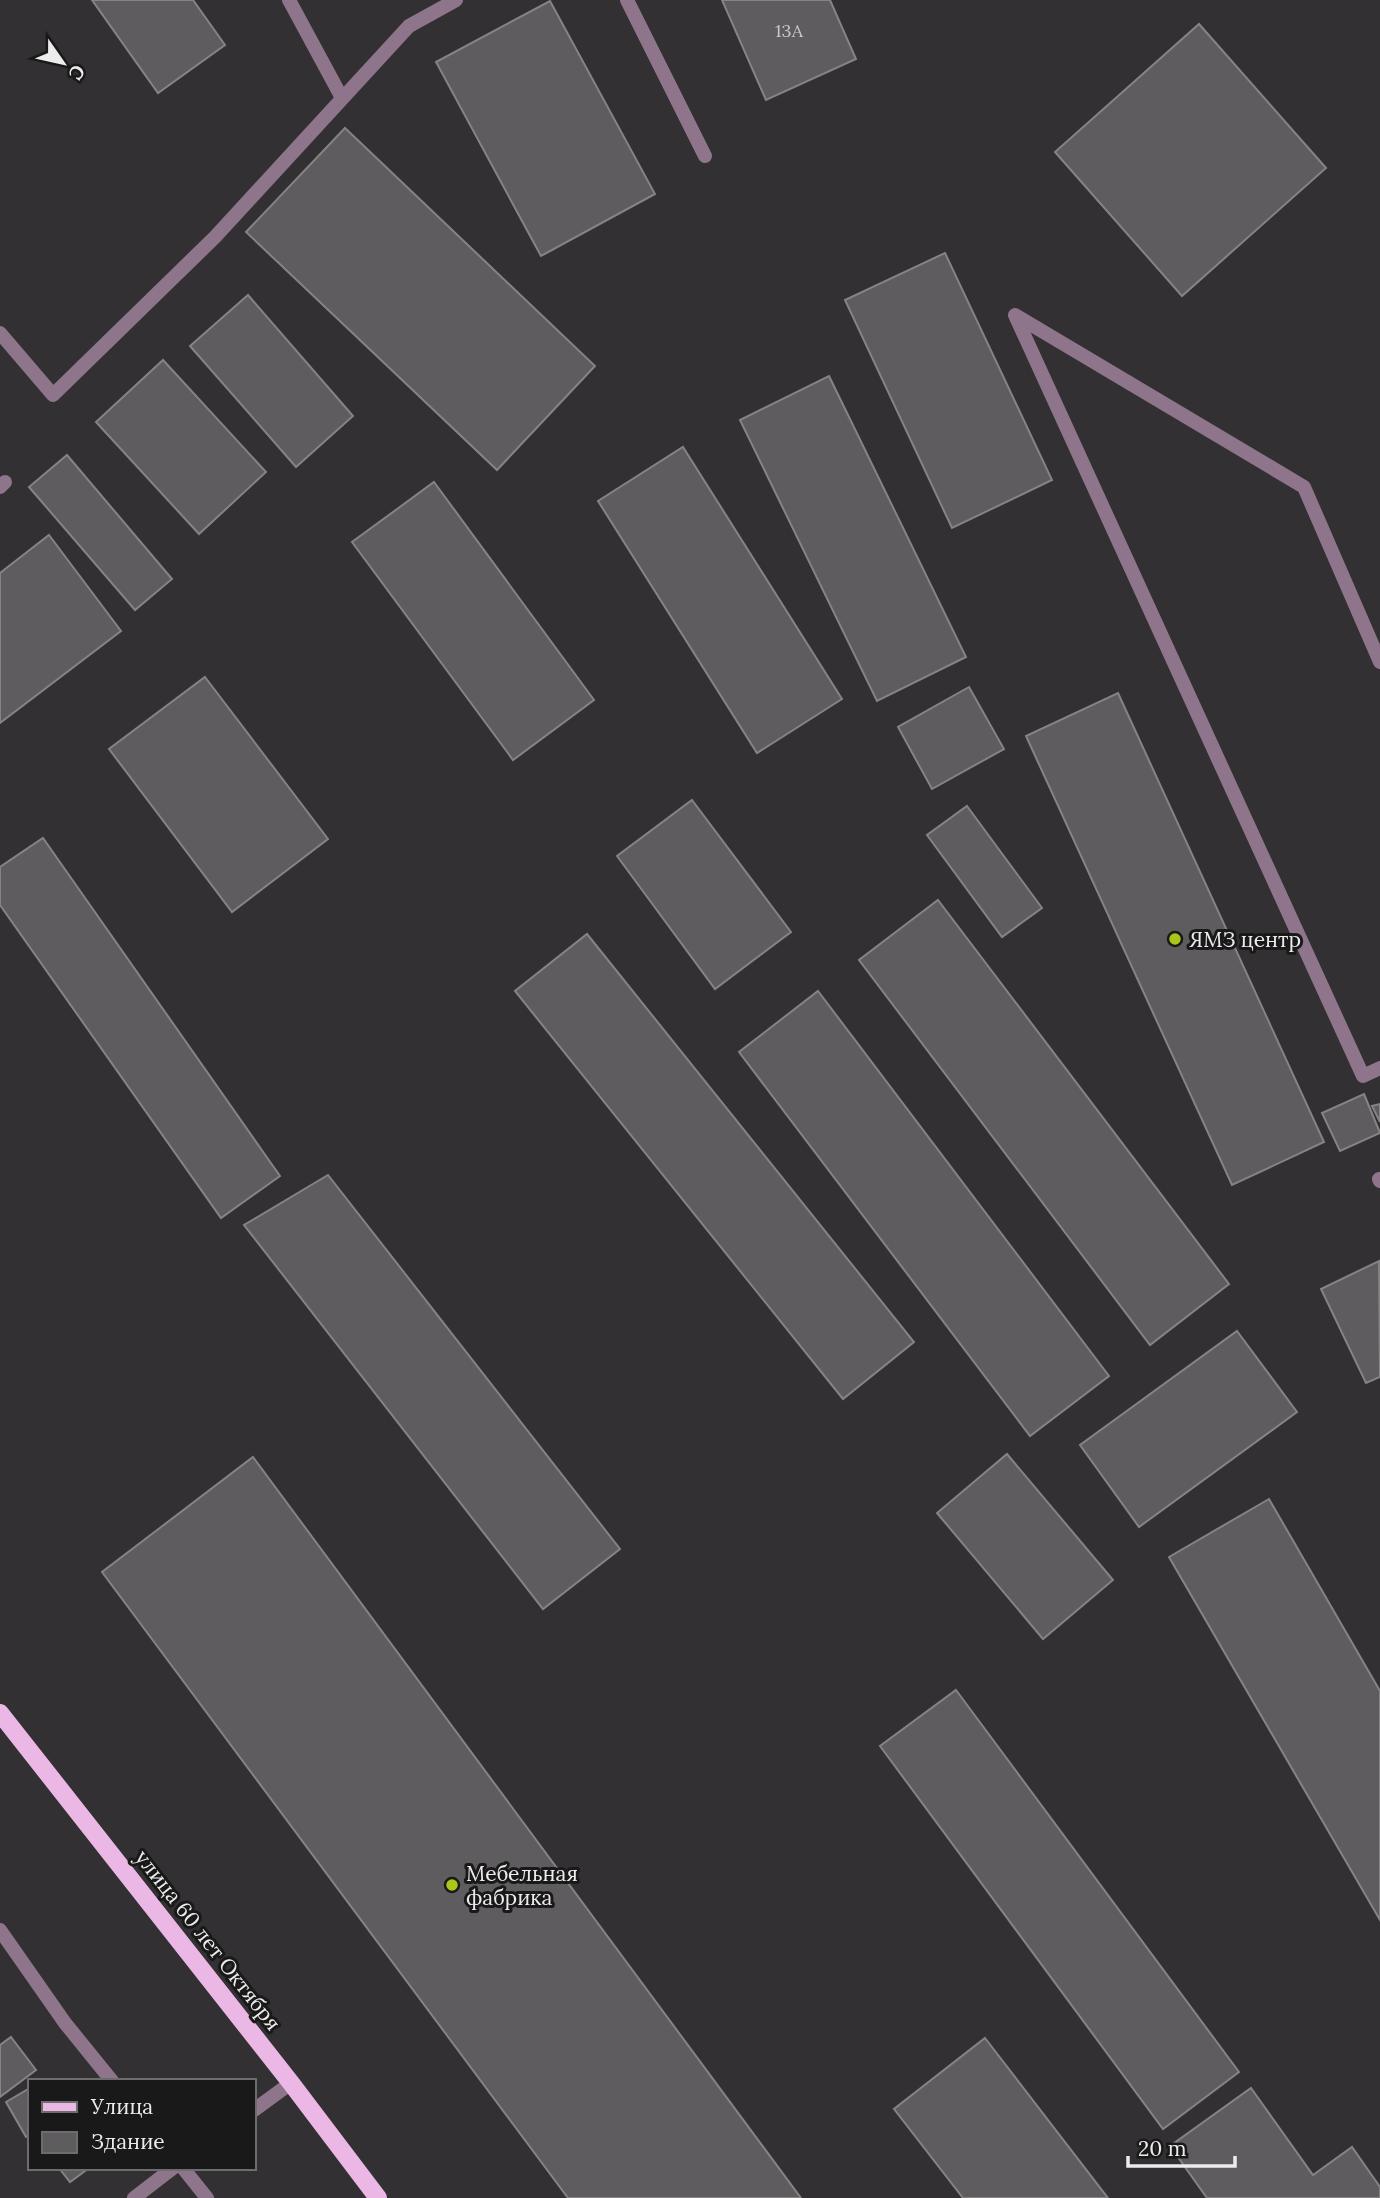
<svg xmlns="http://www.w3.org/2000/svg" width="1380" height="2198" font-family="Lora,serif">
  <style>
    .building { fill: #5e5c5e; stroke: #868385; stroke-width: 2 }
    .lines { fill: none; stroke-linecap: round; stroke-linejoin: round }
    .lane { stroke: #8e758b; stroke-width: 14 }
    .primary { stroke: #ebb8e5; stroke-width: 18 }
    .poi-dot { fill: #aac719; stroke: #1a1919; stroke-width: 2.5 }
    .labels { text-anchor: middle; dominant-baseline: central; stroke-width: 6; stroke-linejoin: round; paint-order: stroke }
    .number-label { font-size: 18px; fill: #c9c8c9 }
    .poi-label { font-size: 21px; fill: #edeced; stroke: #1a1919; text-anchor: start }
    .street-label { font-size: 21px; fill: #edeced; stroke: #1a1919 }
  </style>
  <rect width="100%" height="100%" fill="#323032"/>
  <!-- building -->
  <g class="building">
    <polygon points="92,0 193,0 225,45 158,93"/>
    <polygon points="722,0 830,0 856,59 766,100"/>
    <polygon points="550,1 655,194 541,256 436,62"/>
    <polygon points="1199,24 1326,168 1182,296 1055,152"/>
    <polygon points="345,128 595,366 497,470 246,232"/>
    <polygon points="945,253 1052,480 952,528 845,300"/>
    <polygon points="248,295 353,416 296,467 190,346"/>
    <polygon points="163,360 266,472 199,534 96,422"/>
    <polygon points="829,376 966,657 877,701 740,420"/>
    <polygon points="683,447 842,699 757,753 598,501"/>
    <polygon points="67,455 172,579 135,610 29,487"/>
    <polygon points="434,482 594,700 513,760 352,542"/>
    <polygon points="49,535 121,631 0,723 0,573"/>
    <polygon points="205,677 328,839 232,912 109,749"/>
    <polygon points="969,687 1004,749 932,789 898,727"/>
    <polygon points="1118,693 1324,1142 1232,1185 1026,736"/>
    <polygon points="692,800 791,932 715,989 617,856"/>
    <polygon points="967,806 1042,908 1002,937 927,835"/>
    <polygon points="43,838 280,1176 221,1218 0,905 0,867"/>
    <polygon points="938,900 1229,1284 1150,1345 859,960"/>
    <polygon points="587,934 914,1342 843,1399 515,991"/>
    <polygon points="818,991 1109,1376 1030,1436 739,1052"/>
    <polygon points="1364,1094 1380,1133 1340,1151 1322,1113"/>
    <polygon points="1380,1104 1380,1122 1372,1106"/>
    <polygon points="328,1175 620,1549 543,1609 244,1225"/>
    <polygon points="1379,1261 1380,1377 1366,1383 1321,1289"/>
    <polygon points="1237,1331 1297,1412 1139,1527 1080,1445"/>
    <polygon points="1007,1454 1113,1580 1043,1639 937,1513"/>
    <polygon points="253,1457 801,2198 568,2198 102,1572"/>
    <polygon points="1269,1499 1380,1691 1380,1920 1169,1557"/>
    <polygon points="956,1690 1239,2072 1163,2129 880,1746"/>
    <polygon points="11,2037 36,2070 0,2097 0,2045"/>
    <polygon points="985,2038 1108,2198 963,2198 894,2109"/>
    <polygon points="30,2088 30,2135 26,2137 6,2102"/>
    <polygon points="1251,2088 1313,2175 1352,2147 1380,2187 1380,2198 1207,2198 1170,2146"/>
    <polygon points="59,2168 89,2168 70,2182"/>
  </g>
  <g class="lines">
    <!-- lane -->
    <g class="lane">
      <polyline points="289,0 342,98"/>
      <polyline points="627,0 705,156"/>
      <polyline points="0,333 53,395 215,237 409,26 456,0"/>
      <polyline points="0,487 5,482"/>
      <polyline points="1380,662 1304,487 1015,315 1363,1076 1380,1068"/>
      <polyline points="1379,1179 1380,1181"/>
      <polyline points="0,1930 65,2023 112,2081"/>
      <polyline points="254,2110 291,2083"/>
      <polyline points="183,2168 207,2198"/>
      <polyline points="134,2198 173,2168"/>
    </g>
    <!-- primary -->
    <polyline class="primary" points="0,1713 291,2083 378,2198"/>
  </g>
  <!-- markers -->
  <g class="poi-dot">
    <circle cx="1175" cy="939" r="7"/>
    <circle cx="452" cy="1885" r="7"/>
  </g>
  <g class="labels">
    <!-- number labels -->
    <g class="number-label">
      <text x="789" y="30">13А</text>
    </g>
    <!-- poi labels -->
    <g class="poi-label">
      <text x="1189" y="939">ЯМЗ центр</text>
      <text x="466" y="1873">Мебельная<tspan x="466" dy="24">фабрика</tspan></text>
    </g>
    <!-- street labels -->
    <g class="street-label">
      <text transform="translate(208 1940) rotate(52)">улица 60 лет Октября</text>
    </g>
  </g>
  <!-- legend -->
  <rect x="28" y="2079" width="228" height="91" fill="#1a1919" stroke="#6e6d6e" stroke-width="2"/>
  <rect x="42" y="2102" width="35" height="10" fill="#ebb8e5" stroke="#6e6d6e" stroke-width="2"/>
  <text x="91" y="2114" font-size="21" fill="#edeced">Улица</text>
  <rect x="42" y="2132" width="35" height="21" fill="#5e5c5e" stroke="#6e6d6e" stroke-width="2"/>
  <text x="91" y="2149" font-size="21" fill="#edeced">Здание</text>
  <!-- north arrow -->
  <g transform="translate(63 63) rotate(124)" stroke="#1a1919" stroke-width="5" paint-order="stroke">
  <path d="M0-5L12 26L0 18L-12 26Z" fill="#edeced"/>
  <text y="-10" font-size="19" font-weight="bold" text-anchor="middle" fill="#edeced">С</text>
  </g>
  <!-- scale -->
  <path d="M1128 2156v10h107v-10" fill="none" stroke="#edeced" stroke-width="3.5"/>
  <text x="1138" y="2156" font-size="21" fill="#edeced" stroke="#1a1919" stroke-width="5" paint-order="stroke">20 m</text>
</svg>
